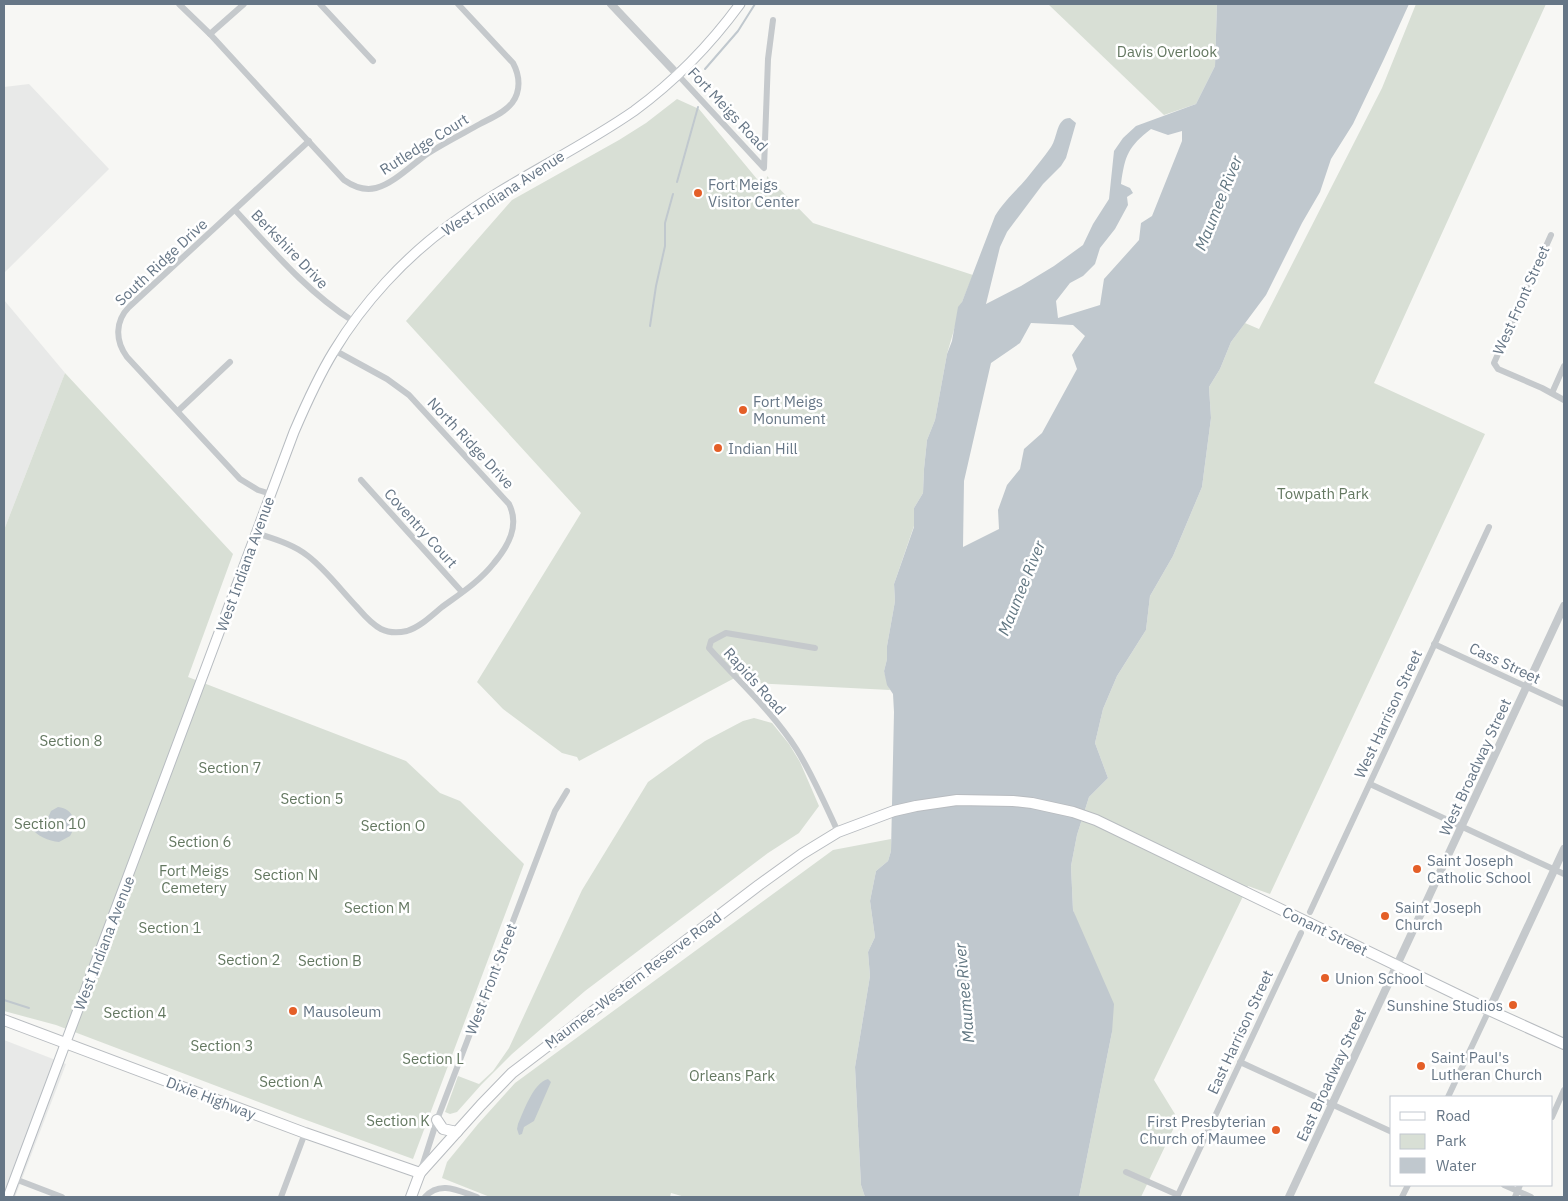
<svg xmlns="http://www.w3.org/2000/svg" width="1568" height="1201" font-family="'IBM Plex Sans',sans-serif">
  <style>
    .built { fill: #e8e9e8 }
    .green { fill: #d8dfd5 }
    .water { fill: #c0c8ce; fill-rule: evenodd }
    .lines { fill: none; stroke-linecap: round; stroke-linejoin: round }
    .stream { stroke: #c0c8ce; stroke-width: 2 }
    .secondary-casing { stroke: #b7bcc1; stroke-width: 11 }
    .primary-casing { stroke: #b8bcc0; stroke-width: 12 }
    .minor { stroke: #c5c9cc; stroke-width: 6 }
    .tertiary { stroke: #c5c9cc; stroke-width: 8 }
    .secondary { stroke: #fff; stroke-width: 9 }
    .primary { stroke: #fff; stroke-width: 10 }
    .poi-dot { fill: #e45f28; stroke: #fff; stroke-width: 2 }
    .labels { text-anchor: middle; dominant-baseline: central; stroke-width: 5; stroke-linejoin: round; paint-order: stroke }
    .park-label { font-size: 15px; fill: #647861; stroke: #fff }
    .street-label { font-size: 15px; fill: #667686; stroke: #fff }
    .poi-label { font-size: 15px; fill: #667686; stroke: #fff; text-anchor: start }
    .water-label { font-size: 16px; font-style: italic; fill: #627782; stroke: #fff }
  </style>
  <rect width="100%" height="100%" fill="#f7f7f4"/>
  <!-- built -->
  <g class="built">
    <polygon points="29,84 109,169 4,273 4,87"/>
    <polygon points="4,300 65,373 4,530"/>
    <polygon points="4,1040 66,1064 15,1197 4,1197"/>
  </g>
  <!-- green -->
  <g class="green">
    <polygon points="1048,4 1217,4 1215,66 1196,104 1164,115"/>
    <polygon points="1416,4 1546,4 1374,383 1485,434 1270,894 1248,886 1154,1080 1178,1119 1141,1197 1079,1197 1112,1032 1073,910 1071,866 1077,835 1089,797 1108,778 1095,743 1103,709 1117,676 1146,630 1150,596 1173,556 1202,487 1211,418 1209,387 1220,369 1231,342 1245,323 1259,329 1382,88"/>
    <polygon points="677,99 699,109 766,190 767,176 813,223 973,275 962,302 947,354 935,420 927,440 924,469 923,493 914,508 914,526 894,584 895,601 887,646 887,659 884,671 890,690 753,683 744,673 579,761 577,757 562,753 503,709 477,682 581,513 406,321 512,200 619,140 646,123"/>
    <polygon points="65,373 233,554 188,677 406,761 440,793 460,801 524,864 413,1159 298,1117 56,1025 4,1011 4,530"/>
    <polygon points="754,718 772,723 789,744 800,762 819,806 799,833 768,853 585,991 512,1054 481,1085 457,1112 450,1114 445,1112 458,1076 479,1084 493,1071 509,1048 582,890 648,782 705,741 743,721"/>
    <polygon points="891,839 891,851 888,861 876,871 870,901 875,937 868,952 870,976 855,1067 861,1185 865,1197 685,1197 671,1193 670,1197 490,1197 442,1178 447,1162 478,1124 515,1083 833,850"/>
  </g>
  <!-- water -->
  <g class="water">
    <path d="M1217 4H1409L1384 59 1353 124 1331 159 1320 192 1302 223 1266 295 1231 342 1220 369 1209 387 1211 418 1202 487 1173 556 1150 596 1146 630 1117 676 1103 709 1095 743 1108 778 1089 797 1077 835 1071 866 1073 910 1114 1004 1112 1032 1079 1197H865L861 1185 855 1067 870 976 868 952 875 937 870 901 876 871 888 861 891 851 894 712 893 694 887 685 884 671 887 659V646L895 601 894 584 914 527V508L923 493 924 469 927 440 935 420 947 354 952 341 958 307 962 302 995 216C1004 201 1016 191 1027 178 1035 168 1044 157 1051 147 1058 137 1056 118 1070 118L1076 123 1066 158 1061 166 1043 184 1007 232 1000 247 986 304 1021 286 1054 266 1083 245 1093 224 1109 199 1114 151 1123 138 1136 126 1196 104 1215 66ZM1151 129 1168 135 1182 131V141L1152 216 1141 223 1139 240 1104 279 1100 305 1058 318 1056 301 1070 283 1083 276 1095 264 1100 248 1115 229 1128 205 1127 197 1133 193 1130 188 1121 184C1125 155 1128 147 1151 129ZM1031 323 1073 325 1085 336 1072 355 1077 369 1042 433 1024 449 1020 469 1007 485 998 510 999 529 963 547 964 481 991 363 1020 343Z"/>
    <path d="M58 807C74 809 78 823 70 836L59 842C49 841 36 836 31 827L32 825 44 827 51 811Z"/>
    <path d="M548 1079 551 1082 534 1121 524 1127 522 1134 519 1135 517 1129 518 1124C524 1111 533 1083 548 1079Z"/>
  </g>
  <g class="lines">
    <!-- stream -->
    <g class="stream">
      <polyline points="705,69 738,31 755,4"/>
      <polyline points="677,182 698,107"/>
      <polyline points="650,326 656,286 665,246 665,223 673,194"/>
      <polyline points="4,1000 29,1008"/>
    </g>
    <defs>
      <path id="secondary" d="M8 1197 294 432C306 404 318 377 334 351 363 303 405 257 451 224 509 181 575 152 634 111 675 81 710 45 740 4"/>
      <g id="primary">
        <polyline points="4,1020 305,1133 420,1173"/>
        <polyline points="437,1120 443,1129 457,1132"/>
        <polyline points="411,1197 420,1173 481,1105 512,1073 759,885 802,854 838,832 894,811 916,806 957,800 1013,801 1032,803 1073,812 1096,820 1489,1010 1564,1044"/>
      </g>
    </defs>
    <!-- secondary casing -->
    <use href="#secondary" class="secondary-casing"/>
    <!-- primary casing -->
    <use href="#primary" class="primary-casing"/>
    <!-- minor -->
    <g class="minor">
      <path d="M179 4 210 34 344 180C354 187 364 191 376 188 393 184 413 164 427 154 444 143 462 134 480 124 491 118 504 113 512 103 521 91 520 76 513 63L458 4"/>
      <polyline points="320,4 373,61"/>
      <polyline points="210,34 244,4"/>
      <polyline points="678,75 764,168 768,59 773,20"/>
      <path d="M235 210C272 250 307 292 353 321"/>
      <polyline points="1551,235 1494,363 1498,369 1542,388 1564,400"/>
      <polyline points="1552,393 1564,366"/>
      <polyline points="178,411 230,362"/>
      <polyline points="361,480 462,592"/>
      <path d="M271 494 258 490 240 479 127 357C115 341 115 321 129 307L309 141"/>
      <path d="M256 533C274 539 293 544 308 556 326 570 340 589 356 606 363 614 371 624 381 629 389 633 398 633 407 631 420 627 431 616 442 607 460 594 480 581 494 563 508 546 520 526 509 504L409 395 387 379 334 350"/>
      <polyline points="1434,644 1564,704"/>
      <path d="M815 648 726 633 711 641 709 648C738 681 773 712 797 750 813 776 825 804 838 832"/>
      <polyline points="1370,784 1564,874"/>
      <polyline points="1310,912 1489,527"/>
      <polyline points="1240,1062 1392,1132"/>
      <polyline points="1448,1097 1489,1010"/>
      <polyline points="1552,1117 1564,1090"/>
      <polyline points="421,1170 437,1120 555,811 567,791"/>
      <polyline points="1126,1172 1178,1195"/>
      <polyline points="15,1179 62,1197"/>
      <polyline points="1504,1185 1531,1197"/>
      <polyline points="281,1197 305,1133"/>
      <path d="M425 1197C440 1180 459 1191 477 1197"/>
      <polyline points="1177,1197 1301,933"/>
      <polyline points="1402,1197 1408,1185"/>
      <polyline points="1515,1197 1520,1185"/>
    </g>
    <!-- tertiary -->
    <g class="tertiary">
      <polyline points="611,4 678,75"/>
      <polyline points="1489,1010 1564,849"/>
      <polyline points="1289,1197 1564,606"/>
    </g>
    <!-- secondary -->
    <use href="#secondary" class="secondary"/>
    <!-- primary -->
    <use href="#primary" class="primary"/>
  </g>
  <!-- markers -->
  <g class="poi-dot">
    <circle cx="698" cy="193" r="5"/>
    <circle cx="743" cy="410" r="5"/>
    <circle cx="718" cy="448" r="5"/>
    <circle cx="1417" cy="869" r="5"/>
    <circle cx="1385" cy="916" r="5"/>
    <circle cx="1325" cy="978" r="5"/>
    <circle cx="1513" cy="1005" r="5"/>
    <circle cx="293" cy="1011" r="5"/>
    <circle cx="1421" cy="1066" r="5"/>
    <circle cx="1276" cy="1130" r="5"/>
  </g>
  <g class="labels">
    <!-- park labels -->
    <g class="park-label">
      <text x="1167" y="51">Davis Overlook</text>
      <text x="1323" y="493">Towpath Park</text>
      <text x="71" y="740">Section 8</text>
      <text x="230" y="767">Section 7</text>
      <text x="312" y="798">Section 5</text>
      <text x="50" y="823">Section 10</text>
      <text x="393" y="825">Section O</text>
      <text x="200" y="841">Section 6</text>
      <text x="194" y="870">Fort Meigs<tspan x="194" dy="17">Cemetery</tspan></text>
      <text x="286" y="874">Section N</text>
      <text x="377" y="907">Section M</text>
      <text x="170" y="927">Section 1</text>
      <text x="249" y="959">Section 2</text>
      <text x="330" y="960">Section B</text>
      <text x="135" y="1012">Section 4</text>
      <text x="222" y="1045">Section 3</text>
      <text x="433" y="1058">Section L</text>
      <text x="732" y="1075">Orleans Park</text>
      <text x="291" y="1081">Section A</text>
      <text x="398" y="1120">Section K</text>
    </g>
    <!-- street labels -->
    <g class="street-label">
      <text transform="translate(728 109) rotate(47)">Fort Meigs Road</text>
      <text transform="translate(424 144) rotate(-32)">Rutledge Court</text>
      <text transform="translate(503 193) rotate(-33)">West Indiana Avenue</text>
      <text transform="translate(290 249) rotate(46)">Berkshire Drive</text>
      <text transform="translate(161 262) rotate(-43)">South Ridge Drive</text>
      <text transform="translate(1521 300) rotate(-66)">West Front Street</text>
      <text transform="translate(471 443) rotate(47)">North Ridge Drive</text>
      <text transform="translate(421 528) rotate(48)">Coventry Court</text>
      <text transform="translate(245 564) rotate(-70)">West Indiana Avenue</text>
      <text transform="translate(1505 663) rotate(25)">Cass Street</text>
      <text transform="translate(755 681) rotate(48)">Rapids Road</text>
      <text transform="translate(1388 714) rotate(-65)">West Harrison Street</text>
      <text transform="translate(1475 767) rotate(-65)">West Broadway Street</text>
      <text transform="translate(1325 931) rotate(26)">Conant Street</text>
      <text transform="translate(104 943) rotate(-69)">West Indiana Avenue</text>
      <text transform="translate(491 979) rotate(-69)">West Front Street</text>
      <text transform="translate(633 980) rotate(-37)">Maumee-Western Reserve Road</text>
      <text transform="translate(1240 1032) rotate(-65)">East Harrison Street</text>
      <text transform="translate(1331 1075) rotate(-65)">East Broadway Street</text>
      <text transform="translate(211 1098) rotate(21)">Dixie Highway</text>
    </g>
    <!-- poi labels -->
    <g class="poi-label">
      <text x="708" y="184">Fort Meigs<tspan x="708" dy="17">Visitor Center</tspan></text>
      <text x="753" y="401">Fort Meigs<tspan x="753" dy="17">Monument</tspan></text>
      <text x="728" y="448">Indian Hill</text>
      <text x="1427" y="860">Saint Joseph<tspan x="1427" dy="17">Catholic School</tspan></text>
      <text x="1395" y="907">Saint Joseph<tspan x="1395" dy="17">Church</tspan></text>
      <text x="1335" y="978">Union School</text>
      <text x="1503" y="1005" text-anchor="end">Sunshine Studios</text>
      <text x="303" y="1011">Mausoleum</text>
      <text x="1431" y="1057">Saint Paul's<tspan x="1431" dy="17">Lutheran Church</tspan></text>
      <text x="1266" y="1121" text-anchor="end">First Presbyterian<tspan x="1266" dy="17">Church of Maumee</tspan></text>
    </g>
    <!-- water labels -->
    <g class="water-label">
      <text transform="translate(1218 203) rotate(-68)">Maumee River</text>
      <text transform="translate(1021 588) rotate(-68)">Maumee River</text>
      <text transform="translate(964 993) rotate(-95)">Maumee River</text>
    </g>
  </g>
  <!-- border -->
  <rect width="1568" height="1201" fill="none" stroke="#667686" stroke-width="10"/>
  <!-- legend -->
  <rect x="1390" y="1096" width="162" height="90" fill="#ffffff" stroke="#c2c8cf"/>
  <rect x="1400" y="1112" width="25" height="8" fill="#ffffff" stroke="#c2c8cf"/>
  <text x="1436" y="1121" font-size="15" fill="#667686">Road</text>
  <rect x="1400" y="1134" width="25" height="15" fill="#d8dfd5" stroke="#c2c8cf"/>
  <text x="1436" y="1146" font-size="15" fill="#667686">Park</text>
  <rect x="1400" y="1158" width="25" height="15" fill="#c0c8ce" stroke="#c2c8cf"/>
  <text x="1436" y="1171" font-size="15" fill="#667686">Water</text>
</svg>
